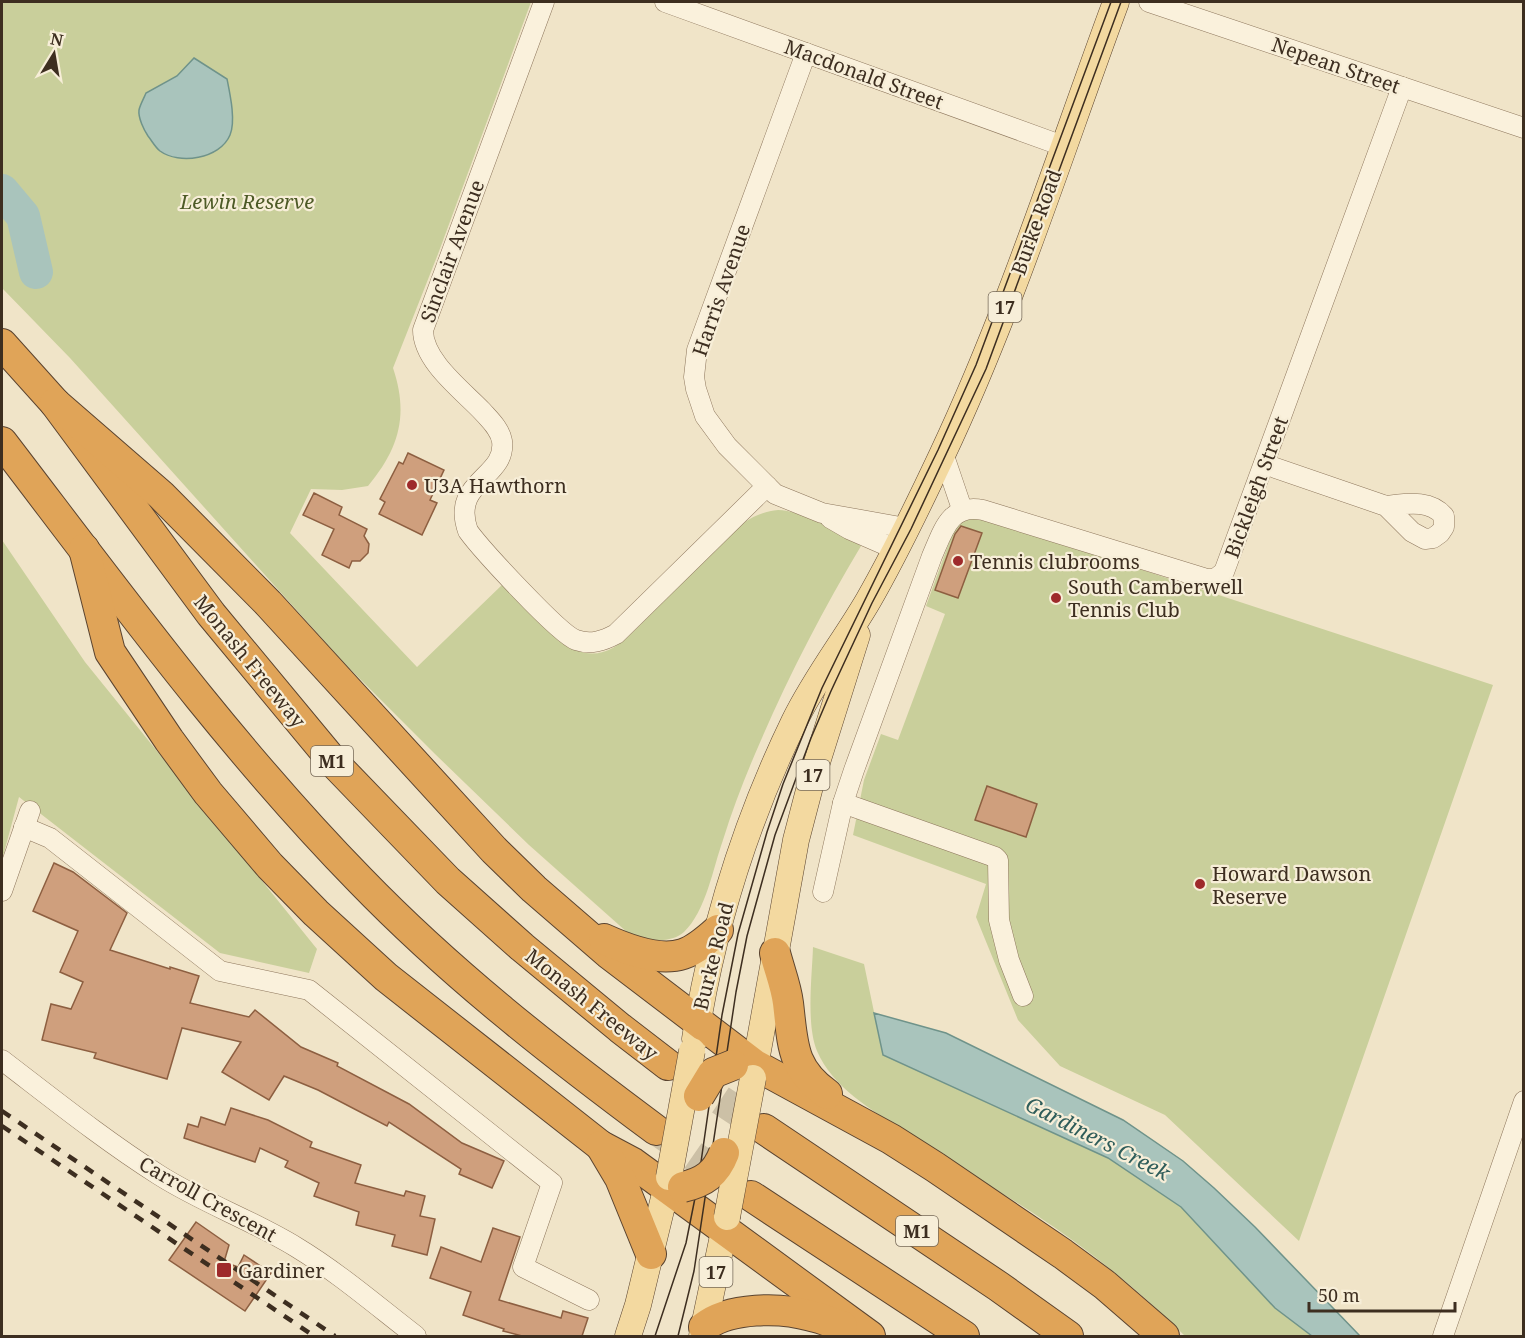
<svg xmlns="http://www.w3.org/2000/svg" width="1525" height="1338" font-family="'Noto Serif',serif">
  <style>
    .green { fill: #c9cf9b }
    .water { fill: #a9c4bc; stroke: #6f938a; stroke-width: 1.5 }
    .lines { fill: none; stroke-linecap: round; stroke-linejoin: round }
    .river { stroke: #a9c4bc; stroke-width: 34 }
    .building { fill: #cf9f7d; stroke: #8d5f41; stroke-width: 1.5 }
    .highway-tunnel { stroke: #ccc0a6; stroke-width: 30; stroke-dasharray: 30 15; stroke-linecap: butt }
    .minor-casing { stroke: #8d765c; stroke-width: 21 }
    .major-casing { stroke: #5b4430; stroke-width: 27 }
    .highway-casing { stroke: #5b4430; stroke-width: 32 }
    .minor { stroke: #faf1dc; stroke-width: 20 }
    .major { stroke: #f3d9a0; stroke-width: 26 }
    .highway { stroke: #e0a458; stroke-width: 30 }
    .tram { stroke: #3d2e20; stroke-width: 1.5 }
    .rail { stroke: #3d2e20; stroke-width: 4.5; stroke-dasharray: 10 10; stroke-linecap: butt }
    .major-bridge-casing { stroke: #5b4430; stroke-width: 27; stroke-linecap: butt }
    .highway-bridge-casing { stroke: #5b4430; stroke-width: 32; stroke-linecap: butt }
    .major-bridge { stroke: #f3d9a0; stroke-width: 26 }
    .highway-bridge { stroke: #e0a458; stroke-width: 30 }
    .poi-dot { fill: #9e2a2b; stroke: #f7eed8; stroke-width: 2 }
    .labels { text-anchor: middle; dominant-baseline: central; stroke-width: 4.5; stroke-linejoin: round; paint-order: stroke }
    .shield { fill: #f7eed8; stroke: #756857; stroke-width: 1.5 }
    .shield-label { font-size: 18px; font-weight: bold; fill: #3d2e20 }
    .street-label { font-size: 20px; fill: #3d2e20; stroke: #f7eed8 }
    .park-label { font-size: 20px; font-style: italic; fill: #4d5a26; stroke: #f7eed8 }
    .poi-label { font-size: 20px; fill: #3d2e20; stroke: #f7eed8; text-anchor: start }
    .water-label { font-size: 21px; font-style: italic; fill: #2f5d5a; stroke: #f7eed8 }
  </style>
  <rect width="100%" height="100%" fill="#f0e4c8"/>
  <!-- green -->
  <g class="green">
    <path d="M2 2H531L438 254 393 368C409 415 399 449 368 486L342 490 311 489 290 533 417 667 503 584 558 640C589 662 609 656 634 631L743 523C754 516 765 511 778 510 800 510 844 533 861 546 821 613 785 683 755 754 743 782 732 811 723 840 713 868 706 911 684 932 669 945 644 940 628 933L529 845 435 754 345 664 70 358 2 288Z"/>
    <polygon points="963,518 984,518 1493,685 1299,1241 1165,1115 1060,1066 1018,1020 976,917 986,884 853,835 864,780 881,734 898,740 945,614 926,606 950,540 947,538"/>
    <polygon points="2,540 85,662 317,949 309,973 220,953 19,797 2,860"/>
    <path d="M813 947 864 964 883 1055 1108 1158 1181 1207 1275 1308 1312 1336H1185C1139 1290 1088 1249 1033 1213 990 1185 945 1159 902 1130 871 1109 833 1088 817 1051 806 1024 812 977 813 947Z"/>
  </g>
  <!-- water -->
  <g class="water">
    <path d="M194 58 227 79C230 94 236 121 230 135 220 159 179 165 160 151 155 147 152 141 148 136 144 130 138 118 139 110 140 105 144 98 146 93L177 76Z"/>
    <polygon points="874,1013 946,1033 1123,1120 1183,1161 1214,1188 1255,1227 1360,1336 1312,1336 1275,1308 1181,1207 1108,1158 883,1055"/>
  </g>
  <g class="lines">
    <!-- river -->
    <polyline class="river" points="2,191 23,216 36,272"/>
  </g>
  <!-- building -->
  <g class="building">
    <polygon points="408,453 444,470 430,500 437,503 422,535 379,514 385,502 380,499 399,462 403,464"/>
    <polygon points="314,493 342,507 339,515 367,529 364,536 369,544 368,553 360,561 352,561 349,568 322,555 334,529 303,515"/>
    <polygon points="961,526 982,533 958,598 935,590 955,534"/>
    <polygon points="987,786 1037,804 1026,837 975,820"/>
    <polygon points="54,863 73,872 127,913 110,950 170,969 170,967 199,976 190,1003 249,1017 255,1010 301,1047 338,1063 337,1066 409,1104 462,1143 504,1161 492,1188 459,1174 461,1169 389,1122 387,1126 318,1090 284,1076 269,1100 222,1072 241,1042 182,1028 167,1079 94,1058 96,1053 42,1040 51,1004 71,1009 83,982 60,972 78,931 33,911"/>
    <polygon points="231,1108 268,1120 312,1142 310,1147 361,1165 355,1183 404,1196 406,1191 425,1196 420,1216 435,1219 427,1255 392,1246 395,1235 356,1225 359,1212 314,1196 319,1183 285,1167 288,1161 260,1148 255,1162 184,1138 188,1124 198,1127 201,1117 225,1125"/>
    <polygon points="196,1222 229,1245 224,1262 238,1267 244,1255 271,1273 245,1311 169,1260"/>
    <polygon points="493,1228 520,1237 499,1300 561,1318 563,1311 588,1318 582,1336 522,1336 503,1331 504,1329 463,1315 471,1292 430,1278 441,1247 481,1262"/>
  </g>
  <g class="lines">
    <!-- highway-tunnel -->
    <g class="highway-tunnel">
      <polyline points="683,1075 764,1129"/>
      <polyline points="656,1130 734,1184"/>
    </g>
    <defs>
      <g id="minor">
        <path d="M544 2 423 330C423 361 462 390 482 411 490 420 500 429 502 441 507 478 450 481 468 531 481 549 559 634 576 640 591 645 603 641 616 634L767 486"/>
        <polyline points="665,2 1063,146"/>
        <polyline points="1149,2 1524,128"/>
        <polyline points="806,53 697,350 694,377 696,389 705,416 727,446 775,494 822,513 906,528"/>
        <polyline points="943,453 962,509"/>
        <path d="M1264 464 1386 506 1412 532 1425 539 1433 538 1440 533 1444 527V516C1429 499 1406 504 1386 506"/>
        <polyline points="830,518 849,529 895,549"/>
        <polyline points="843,803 995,857 998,860 999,920 1009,960 1023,996"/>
        <polyline points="24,827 50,838 220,971 309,990 552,1183 523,1267 589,1300"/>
        <polyline points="2,891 30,811"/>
        <path d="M823 892 843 803 854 770 932 556C943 531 950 503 983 510L1207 579H1215L1224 572 1402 87"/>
        <path d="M2 1060C53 1099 104 1140 159 1175 203 1203 252 1220 296 1247 339 1273 377 1306 416 1336"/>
        <polyline points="1443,1336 1524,1101"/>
      </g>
      <g id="major">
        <path d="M695 1039C712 930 746 821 794 722 814 680 844 642 868 601 895 554 919 504 942 455 1011 309 1060 153 1116 2"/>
        <polyline points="753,1078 796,840 813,775 857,635"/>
        <polyline points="628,1336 638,1305 669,1177"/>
        <polyline points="702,1336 727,1217"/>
      </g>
      <g id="highway">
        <polyline points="2,344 55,403 211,614 337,766 448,881 522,947 620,1028 668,1065"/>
        <polyline points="55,403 161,495 268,603 494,850 534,889 608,953 755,1065 891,1139 935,1167 1063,1254 1105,1285 1164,1336"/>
        <path d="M2 442C116 591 228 745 360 880 451 974 551 1052 656 1130"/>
        <polyline points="84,549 110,652 169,740 208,793 270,866 316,913 386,977 601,1146 633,1163 870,1336"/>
        <path d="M604 939C626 949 658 962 683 954 696 950 708 939 718 930"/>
        <path d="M775 953C779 969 786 986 788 1003 793 1044 791 1068 827 1094"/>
        <polyline points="764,1129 998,1286 1068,1336"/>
        <polyline points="601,1146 620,1178 651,1254"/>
        <polyline points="751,1196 964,1336"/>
        <path d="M704 1327C729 1307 781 1307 811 1316 822 1318 832 1323 842 1326"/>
      </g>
    </defs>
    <!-- minor casing -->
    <use href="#minor" class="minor-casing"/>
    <!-- major casing -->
    <use href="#major" class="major-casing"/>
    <!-- highway casing -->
    <use href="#highway" class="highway-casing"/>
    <!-- minor -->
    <use href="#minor" class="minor"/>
    <!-- major -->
    <use href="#major" class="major"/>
    <!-- highway -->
    <use href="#highway" class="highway"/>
    <!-- tram -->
    <g class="tram">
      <polyline points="655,1336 686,1243 698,1183 722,1015 738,934 767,832 783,784 822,688 938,450 976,365 1111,2"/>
      <polyline points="678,1336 694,1271 736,992 747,936 775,835 811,738 831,691 872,603 911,529 986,369 1121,2"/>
    </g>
    <!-- rail -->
    <g class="rail">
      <polyline points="2,1111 335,1336"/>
      <polyline points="2,1126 314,1336"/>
    </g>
    <defs>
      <g id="major-bridge">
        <polyline points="669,1177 692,1051"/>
        <polyline points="727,1217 753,1078"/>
      </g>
      <g id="highway-bridge">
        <polyline points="699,1096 713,1073 733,1065"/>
        <path d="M683 1187C704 1182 716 1174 724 1153"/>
      </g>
    </defs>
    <!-- major-bridge casing -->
    <use href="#major-bridge" class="major-bridge-casing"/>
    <!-- highway-bridge casing -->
    <use href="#highway-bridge" class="highway-bridge-casing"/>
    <!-- major-bridge -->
    <use href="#major-bridge" class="major-bridge"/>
    <!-- highway-bridge -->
    <use href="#highway-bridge" class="highway-bridge"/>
  </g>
  <!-- markers -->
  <g class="poi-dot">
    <circle cx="412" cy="485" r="6"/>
    <circle cx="958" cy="561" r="6"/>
    <circle cx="1056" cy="598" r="6"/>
    <circle cx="1200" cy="884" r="6"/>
    <rect x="216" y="1262" width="16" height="16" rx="3"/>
  </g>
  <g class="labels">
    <!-- shield labels -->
    <g class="shield">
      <rect x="988.5" y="292" width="33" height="30" rx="4.5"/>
      <rect x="311" y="746" width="42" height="30" rx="4.5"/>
      <rect x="796.5" y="760" width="33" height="30" rx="4.5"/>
      <rect x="896" y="1216" width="42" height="30" rx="4.5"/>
      <rect x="699.5" y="1257" width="33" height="30" rx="4.5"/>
    </g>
    <g class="shield-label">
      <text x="1005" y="307">17</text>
      <text x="332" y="761">M1</text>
      <text x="813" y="775">17</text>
      <text x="917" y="1231">M1</text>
      <text x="716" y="1272">17</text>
    </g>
    <!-- street labels -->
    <g class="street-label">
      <text transform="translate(1336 65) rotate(19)">Nepean Street</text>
      <text transform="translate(864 74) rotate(20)">Macdonald Street</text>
      <text transform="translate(1036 222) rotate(-70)">Burke Road</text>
      <text transform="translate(452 251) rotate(-70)">Sinclair Avenue</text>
      <text transform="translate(721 290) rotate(-71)">Harris Avenue</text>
      <text transform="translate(1256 487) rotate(-70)">Bickleigh Street</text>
      <text transform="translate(250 661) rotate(51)">Monash Freeway</text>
      <text transform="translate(713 956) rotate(-76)">Burke Road</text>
      <text transform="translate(592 1004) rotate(39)">Monash Freeway</text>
      <text transform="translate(208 1199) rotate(29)">Carroll Crescent</text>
    </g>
    <!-- park labels -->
    <g class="park-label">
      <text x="247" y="201">Lewin Reserve</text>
    </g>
    <!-- poi labels -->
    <g class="poi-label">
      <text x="424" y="485">U3A Hawthorn</text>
      <text x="970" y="561">Tennis clubrooms</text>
      <text x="1068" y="586">South Camberwell<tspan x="1068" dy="23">Tennis Club</tspan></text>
      <text x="1212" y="873">Howard Dawson<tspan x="1212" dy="23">Reserve</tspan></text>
      <text x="238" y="1270">Gardiner</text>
    </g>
    <!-- water labels -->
    <g class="water-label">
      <text transform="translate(1098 1138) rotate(27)">Gardiners Creek</text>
    </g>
  </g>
  <!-- border -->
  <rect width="1525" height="1338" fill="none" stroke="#3d2e20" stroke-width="6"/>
  <!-- north arrow -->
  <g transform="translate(54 54) rotate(11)" stroke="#f7eed8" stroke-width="4.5" paint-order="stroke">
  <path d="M0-4.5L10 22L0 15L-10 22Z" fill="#3d2e20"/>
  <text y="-9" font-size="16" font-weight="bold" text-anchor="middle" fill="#3d2e20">N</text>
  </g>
  <!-- scale -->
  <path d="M1309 1302v9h146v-9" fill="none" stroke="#3d2e20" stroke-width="3"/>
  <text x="1318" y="1302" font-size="18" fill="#3d2e20" stroke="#f7eed8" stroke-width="4.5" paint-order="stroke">50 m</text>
</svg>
